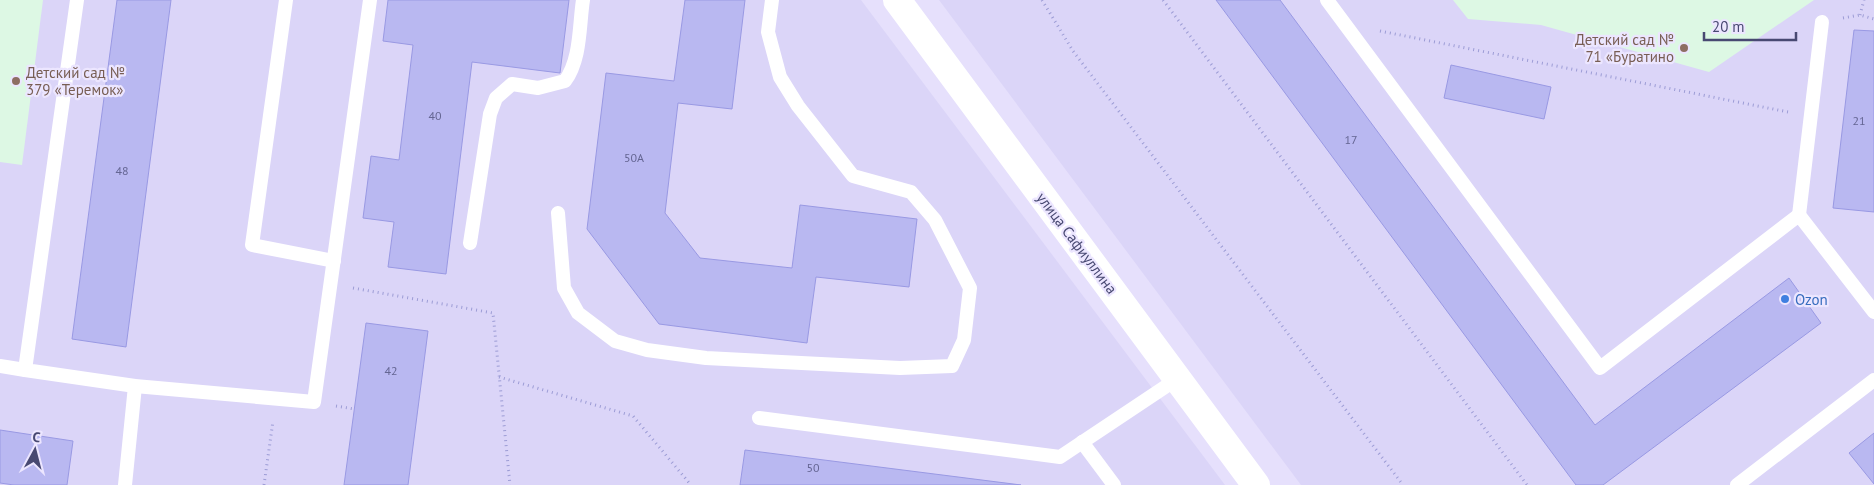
<svg xmlns="http://www.w3.org/2000/svg" width="1874" height="485" font-family="'PT Sans',sans-serif">
  <style>
    .residential { fill: #dbd5f8 }
    .education { fill: #ddf8e4 }
    .building { fill: #b9b8f1; stroke: #9999e3 }
    .lines { fill: none; stroke-linecap: round; stroke-linejoin: round }
    .path { stroke: #9c9cd5; stroke-width: 3; stroke-dasharray: 1 4; stroke-linecap: butt }
    .lane { stroke: #fff; stroke-width: 14 }
    .secondary { stroke: #fff; stroke-width: 28 }
    .education-dot { fill: #8d6e63; stroke: #ece6ff; stroke-width: 2 }
    .shop-dot { fill: #3f7fe0; stroke: #ece6ff; stroke-width: 2 }
    .labels { text-anchor: middle; dominant-baseline: central; stroke-width: 4.5; stroke-linejoin: round; paint-order: stroke }
    .number-label { font-size: 12px; fill: #646592 }
    .education-label { font-size: 15px; fill: #785e54; stroke: #ece6ff; text-anchor: end }
    .street-label { font-size: 15px; fill: #484972; stroke: #ece6ff }
    .shop-label { font-size: 15px; fill: #366cbe; stroke: #ece6ff; text-anchor: start }
  </style>
  <rect width="100%" height="100%" fill="#e6e0fc"/>
  <!-- residential -->
  <g class="residential">
    <polygon points="0,0 861,0 1225,485 0,485"/>
    <polygon points="939,0 1874,0 1874,485 1301,485"/>
  </g>
  <!-- education -->
  <g class="education">
    <polygon points="0,0 43,0 22,165 0,162"/>
    <polygon points="1453,0 1814,0 1709,72 1541,25 1468,19"/>
  </g>
  <!-- building -->
  <g class="building">
    <polygon points="117,0 171,0 126,347 72,339"/>
    <polygon points="388,0 569,0 560,73 472,62 446,274 388,267 394,222 363,218 371,156 399,160 413,45 383,41"/>
    <polygon points="685,0 745,0 732,109 678,103 665,213 700,258 792,268 800,205 917,219 909,287 816,277 807,343 659,324 587,229 606,73 674,81"/>
    <polygon points="1216,0 1280,0 1595,425 1789,278 1821,323 1603,485 1576,485"/>
    <polygon points="1854,30 1874,31 1874,212 1833,208"/>
    <polygon points="1451,65 1551,87 1544,119 1444,98"/>
    <polygon points="366,323 428,331 408,485 344,485"/>
    <polygon points="0,430 73,441 67,485 14,485 0,483"/>
    <polygon points="1874,433 1874,484 1849,453"/>
    <polygon points="745,450 1021,485 740,485"/>
  </g>
  <g class="lines">
    <!-- path -->
    <g class="path">
      <polyline points="1042,0 1073,51 1403,485"/>
      <polyline points="1163,0 1527,485"/>
      <polyline points="1860,15 1864,0"/>
      <polyline points="1843,18 1860,15 1874,19"/>
      <polyline points="1380,31 1788,112"/>
      <polyline points="353,288 493,313 510,485"/>
      <polyline points="499,377 633,416 691,485"/>
      <polyline points="336,406 354,409"/>
      <polyline points="264,485 273,421"/>
    </g>
    <!-- lane -->
    <g class="lane">
      <polyline points="77,0 25,370 135,386 314,402 370,0"/>
      <polyline points="286,0 252,245 334,261"/>
      <polyline points="1327,0 1600,368 1799,215 1874,312"/>
      <polyline points="558,213 564,288 578,313 615,341 647,350 706,358 900,368 952,366 964,340 970,288 935,220 911,192 853,176 798,106 780,77 768,32 772,0"/>
      <polyline points="1799,215 1822,22"/>
      <path d="M470 243 490 114 496 98 512 84 538 88 565 81C581 59 579 26 583 0"/>
      <polyline points="0,366 25,370"/>
      <polyline points="759,418 1060,457 1177,379"/>
      <polyline points="1082,442 1114,485"/>
      <polyline points="125,485 135,386"/>
      <polyline points="1737,485 1874,380"/>
    </g>
    <!-- secondary -->
    <polyline class="secondary" points="897,0 1256,485"/>
  </g>
  <!-- markers -->
  <g class="education-dot">
    <circle cx="1684" cy="48" r="5"/>
    <circle cx="16" cy="81" r="5"/>
  </g>
  <circle class="shop-dot" cx="1785" cy="299" r="5"/>
  <g class="labels">
    <!-- number labels -->
    <g class="number-label">
      <text x="435" y="115">40</text>
      <text x="1859" y="120">21</text>
      <text x="1351" y="139">17</text>
      <text x="634" y="157">50А</text>
      <text x="122" y="170">48</text>
      <text x="391" y="370">42</text>
      <text x="813" y="467">50</text>
    </g>
    <!-- education labels -->
    <g class="education-label">
      <text x="1674" y="39">Детский сад №<tspan x="1674" dy="17">71 «Буратино</tspan></text>
      <text x="26" y="72" text-anchor="start">Детский сад №<tspan x="26" dy="17">379 «Теремок»</tspan></text>
    </g>
    <!-- street labels -->
    <g class="street-label">
      <text transform="translate(1077 243) rotate(53)">улица Сафиуллина</text>
    </g>
    <!-- shop labels -->
    <g class="shop-label">
      <text x="1795" y="299">Ozon</text>
    </g>
  </g>
  <!-- north arrow -->
  <g transform="translate(35 450) rotate(7)" stroke="#ece6ff" stroke-width="4" paint-order="stroke">
  <path d="M0-4L9 19L0 12L-9 19Z" fill="#484972"/>
  <text y="-8" font-size="14" font-weight="bold" text-anchor="middle" fill="#484972">С</text>
  </g>
  <!-- scale -->
  <path d="M1704 32v8h92v-8" fill="none" stroke="#484972" stroke-width="2.5"/>
  <text x="1712" y="32" font-size="15" fill="#484972" stroke="#ece6ff" stroke-width="4" paint-order="stroke">20 m</text>
</svg>
